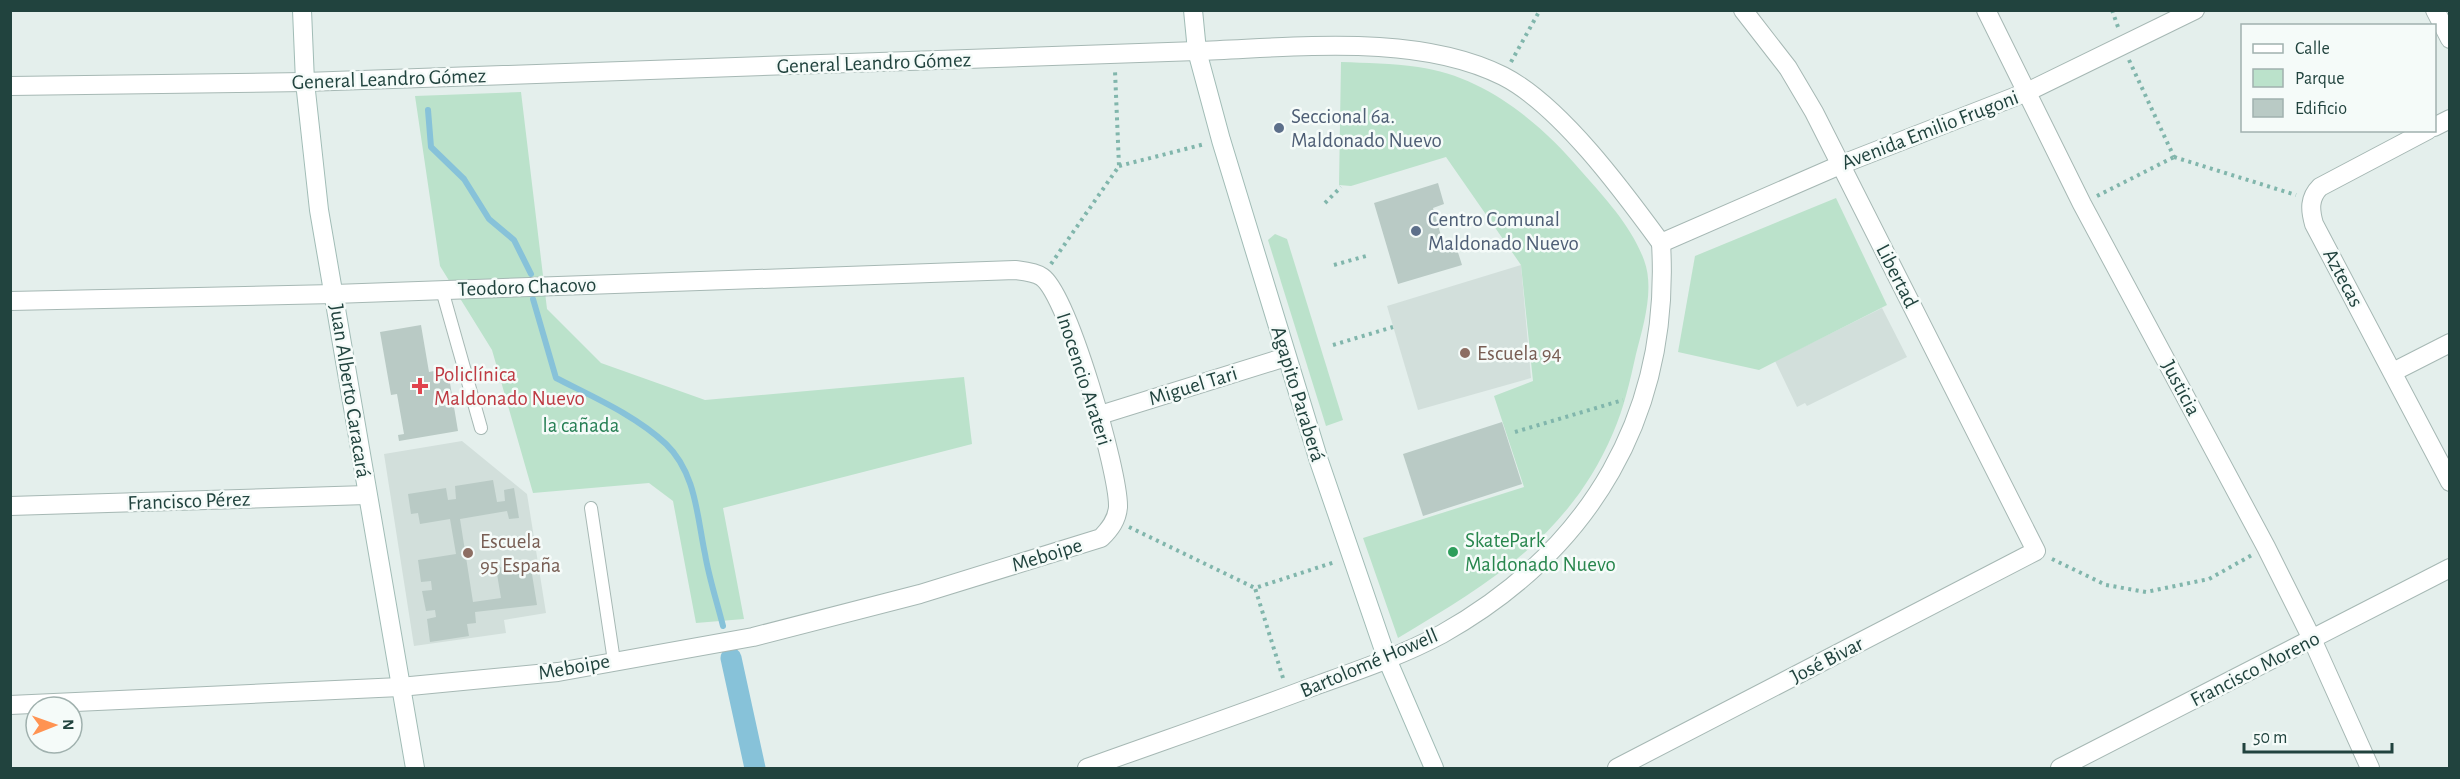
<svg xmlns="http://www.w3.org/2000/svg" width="2460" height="779" font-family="'Alegreya Sans',sans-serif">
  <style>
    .built { fill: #d2dfdb }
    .green { fill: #bbe2cb }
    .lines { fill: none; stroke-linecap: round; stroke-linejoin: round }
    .stream { stroke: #87c2d9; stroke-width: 6 }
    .canal { stroke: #87c2d9; stroke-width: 21 }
    .building { fill: #b9cac5 }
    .lane-casing { stroke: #a6b8b4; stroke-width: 14 }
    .street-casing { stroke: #a6b8b4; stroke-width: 20 }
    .secondary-casing { stroke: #a1bcb6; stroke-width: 20 }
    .path { stroke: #81b6ac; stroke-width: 4; stroke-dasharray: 3 4.5; stroke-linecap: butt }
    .lane { stroke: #fff; stroke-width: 12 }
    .street { stroke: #fff; stroke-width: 18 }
    .secondary { stroke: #fff; stroke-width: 18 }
    .service-dot { fill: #5c6f8a; stroke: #f5fbf9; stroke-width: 2 }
    .education-dot { fill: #8d6e63; stroke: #f5fbf9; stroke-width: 2 }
    .health-dot { fill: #e0444e; stroke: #f5fbf9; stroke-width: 2 }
    .leisure-dot { fill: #2e9e5b; stroke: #f5fbf9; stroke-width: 2 }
    .labels { text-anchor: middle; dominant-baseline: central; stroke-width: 5; stroke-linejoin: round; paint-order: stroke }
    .street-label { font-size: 21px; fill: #21433e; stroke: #f5fbf9 }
    .service-label { font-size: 21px; fill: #4e5e75; stroke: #f5fbf9; text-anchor: start }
    .education-label { font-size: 21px; fill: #785e54; stroke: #f5fbf9; text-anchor: start }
    .health-label { font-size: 21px; fill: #be3a42; stroke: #f5fbf9; text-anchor: start }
    .park-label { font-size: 21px; fill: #267f54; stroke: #f5fbf9 }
    .leisure-label { font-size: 21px; fill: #27864d; stroke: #f5fbf9; text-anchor: start }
  </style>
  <rect width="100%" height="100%" fill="#e4efec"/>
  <!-- built -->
  <g class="built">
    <polygon points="1521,265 1531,378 1418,410 1387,306"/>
    <polygon points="1882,308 1907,357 1807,406 1805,403 1797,407 1775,361"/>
    <polygon points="462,441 527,494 546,613 504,620 506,633 414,646 384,454"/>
  </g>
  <!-- green -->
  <g class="green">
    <path d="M1341 62C1366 63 1392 63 1418 67 1484 76 1540 122 1582 172 1605 198 1632 227 1644 260 1655 289 1643 326 1636 354 1630 381 1624 408 1613 433 1569 536 1490 583 1398 638L1363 538 1524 487 1494 396 1533 381 1521 265 1446 157 1351 186 1339 185Z"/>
    <polygon points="521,92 547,309 601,363 705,400 964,377 972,444 723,508 744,619 696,623 673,501 649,483 533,493 492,350 440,266 415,96"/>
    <polygon points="1836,198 1887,305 1759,370 1678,352 1695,256"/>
    <polygon points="1275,234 1287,239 1343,420 1326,426 1268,240"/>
  </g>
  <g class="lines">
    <!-- stream -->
    <g class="stream">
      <polyline points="428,110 431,147 464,179 489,219 514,240 531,274"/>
      <path d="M533 299 556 378C593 397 635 415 666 444 696 473 697 516 705 554 709 578 717 602 723 626"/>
    </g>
    <!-- canal -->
    <polyline class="canal" points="731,658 755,768"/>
  </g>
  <!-- building -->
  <g class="building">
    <polygon points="1438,183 1444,204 1433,208 1444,246 1455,243 1462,265 1398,284 1374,203"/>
    <polygon points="421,325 429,372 439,370 440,379 449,377 458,431 399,441 398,435 404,434 397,394 391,395 380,332"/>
    <polygon points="1502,422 1522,484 1423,516 1403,454"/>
    <polygon points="493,480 497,502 505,501 504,490 514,488 519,518 509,519 507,511 460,519 473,602 501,598 496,568 530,562 537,605 475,612 476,623 467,624 469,636 430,642 427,619 436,617 435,610 426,611 422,591 432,590 431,581 421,582 418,560 456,554 450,519 420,524 418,513 411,514 408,494 446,488 448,500 456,499 455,486"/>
  </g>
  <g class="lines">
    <defs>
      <g id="lane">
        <polyline points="442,290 481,428"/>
        <polyline points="591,508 614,661"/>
      </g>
      <g id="street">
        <polyline points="1986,10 2082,204 2266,547 2312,639 2370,768"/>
        <polyline points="2435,10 2450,39"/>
        <path d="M10 86 305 82 1197 51C1292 48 1415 32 1503 76 1560 105 1623 191 1661 243"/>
        <polyline points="2434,127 2450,119"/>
        <path d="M2428 130 2320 187C2309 198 2310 210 2314 224L2450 482"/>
        <polyline points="1661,243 1840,165 2027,92 2195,10"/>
        <path d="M10 301 334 294 1015 270C1023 271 1035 272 1042 277 1068 295 1119 472 1118 507 1117 520 1110 529 1101 538L920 594 753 637 558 672 400 687 10 705"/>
        <polyline points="2393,372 2450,343"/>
        <polyline points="1100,415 1286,357"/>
        <polyline points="10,506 367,495"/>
        <path d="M1087 768C1162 741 1238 715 1312 687 1356 671 1401 656 1442 634 1591 550 1671 414 1661 243"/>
        <polyline points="1617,768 2036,551 1814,112 1788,68 1743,10"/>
        <polyline points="2060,768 2450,568"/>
      </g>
      <g id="secondary">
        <polyline points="302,10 305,82 319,210 415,768"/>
        <polyline points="1193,10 1197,51 1221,140 1319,461 1387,659 1434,768"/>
      </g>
    </defs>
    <!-- lane casing -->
    <use href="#lane" class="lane-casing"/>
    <!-- street casing -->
    <use href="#street" class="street-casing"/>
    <!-- secondary casing -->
    <use href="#secondary" class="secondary-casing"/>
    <!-- path -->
    <g class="path">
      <polyline points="2112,10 2118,27"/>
      <polyline points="2129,60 2174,157"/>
      <polyline points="1511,62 1540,10"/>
      <polyline points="2174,157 2296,195"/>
      <polyline points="1119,166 1205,144"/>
      <polyline points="2097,196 2174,157"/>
      <polyline points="1325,203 1341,187"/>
      <polyline points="1051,264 1119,166 1115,71"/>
      <polyline points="1334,265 1366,256"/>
      <polyline points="1333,345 1393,327"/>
      <polyline points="1515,432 1623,400"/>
      <polyline points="1129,527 1255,588"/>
      <polyline points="2052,559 2106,585 2146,592 2209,579 2252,555"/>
      <polyline points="1283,678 1255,588 1335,562"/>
    </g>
    <!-- lane -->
    <use href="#lane" class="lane"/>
    <!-- street -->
    <use href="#street" class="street"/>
    <!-- secondary -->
    <use href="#secondary" class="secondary"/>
  </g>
  <!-- markers -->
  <g class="service-dot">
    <circle cx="1279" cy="128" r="6"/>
    <circle cx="1416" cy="231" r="6"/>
  </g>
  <g class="education-dot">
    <circle cx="1465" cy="353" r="6"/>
    <circle cx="468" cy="553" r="6"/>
  </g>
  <path class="health-dot" d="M417 377h6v6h6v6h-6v6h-6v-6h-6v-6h6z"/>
  <circle class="leisure-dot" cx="1453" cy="552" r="6"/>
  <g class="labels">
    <!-- street labels -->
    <g class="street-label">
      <text transform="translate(874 63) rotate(-2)">General Leandro Gómez</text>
      <text transform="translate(389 79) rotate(-2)">General Leandro Gómez</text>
      <text transform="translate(1930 130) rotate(-21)">Avenida Emilio Frugoni</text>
      <text transform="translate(1897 276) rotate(63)">Libertad</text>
      <text transform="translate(2343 278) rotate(62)">Aztecas</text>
      <text transform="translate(527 287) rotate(-2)">Teodoro Chacovo</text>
      <text transform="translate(1084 379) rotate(72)">Inocencio Arateri</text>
      <text transform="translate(1193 386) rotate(-17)">Miguel Tari</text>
      <text transform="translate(2181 388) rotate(62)">Justicia</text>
      <text transform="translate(350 391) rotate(81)">Juan Alberto Caracará</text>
      <text transform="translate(1298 394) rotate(73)">Agapito Paraberá</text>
      <text transform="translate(189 501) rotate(-2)">Francisco Pérez</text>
      <text transform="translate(1047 555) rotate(-17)">Meboipe</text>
      <text transform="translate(1827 660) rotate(-27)">José Bivar</text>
      <text transform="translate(1369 663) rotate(-23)">Bartolomé Howell</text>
      <text transform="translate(574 667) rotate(-10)">Meboipe</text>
      <text transform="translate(2255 669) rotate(-27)">Francisco Moreno</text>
    </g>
    <!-- service labels -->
    <g class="service-label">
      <text x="1291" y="116">Seccional 6a.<tspan x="1291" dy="24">Maldonado Nuevo</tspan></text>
      <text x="1428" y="219">Centro Comunal<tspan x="1428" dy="24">Maldonado Nuevo</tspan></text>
    </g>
    <!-- education labels -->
    <g class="education-label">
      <text x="1477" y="353">Escuela 94</text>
      <text x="480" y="541">Escuela<tspan x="480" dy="24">95 España</tspan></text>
    </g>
    <!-- health labels -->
    <g class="health-label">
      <text x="434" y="374">Policlínica<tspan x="434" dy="24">Maldonado Nuevo</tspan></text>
    </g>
    <!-- park labels -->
    <g class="park-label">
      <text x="581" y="425">la cañada</text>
    </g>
    <!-- leisure labels -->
    <g class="leisure-label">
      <text x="1465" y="540">SkatePark<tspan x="1465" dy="24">Maldonado Nuevo</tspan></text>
    </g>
  </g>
  <!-- border -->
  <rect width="2460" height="779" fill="none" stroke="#21433e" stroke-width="24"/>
  <!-- legend -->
  <rect x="2241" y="24" width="195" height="108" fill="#f5fbf9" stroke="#a0b1ae" stroke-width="1.5"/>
  <rect x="2253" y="44" width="30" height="9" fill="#ffffff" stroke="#a0b1ae" stroke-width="1.5"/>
  <text x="2295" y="54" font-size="18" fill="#21433e">Calle</text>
  <rect x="2253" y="69" width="30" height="18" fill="#bbe2cb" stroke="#a0b1ae" stroke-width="1.5"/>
  <text x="2295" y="84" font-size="18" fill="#21433e">Parque</text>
  <rect x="2253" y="99" width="30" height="18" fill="#b9cac5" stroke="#a0b1ae" stroke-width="1.5"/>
  <text x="2295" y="114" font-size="18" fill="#21433e">Edificio</text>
  <!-- north arrow -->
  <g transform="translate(54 725) rotate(89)"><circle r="28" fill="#f5fbf9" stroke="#a0b1ae" stroke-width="1.5"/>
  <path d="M0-4.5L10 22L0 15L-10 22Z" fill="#ff9352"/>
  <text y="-9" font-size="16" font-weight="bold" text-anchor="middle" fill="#21433e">N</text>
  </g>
  <!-- scale -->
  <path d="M2244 743v9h148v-9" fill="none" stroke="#21433e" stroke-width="3"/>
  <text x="2253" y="743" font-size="18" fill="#21433e" stroke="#f5fbf9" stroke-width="4.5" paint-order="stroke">50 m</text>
</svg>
